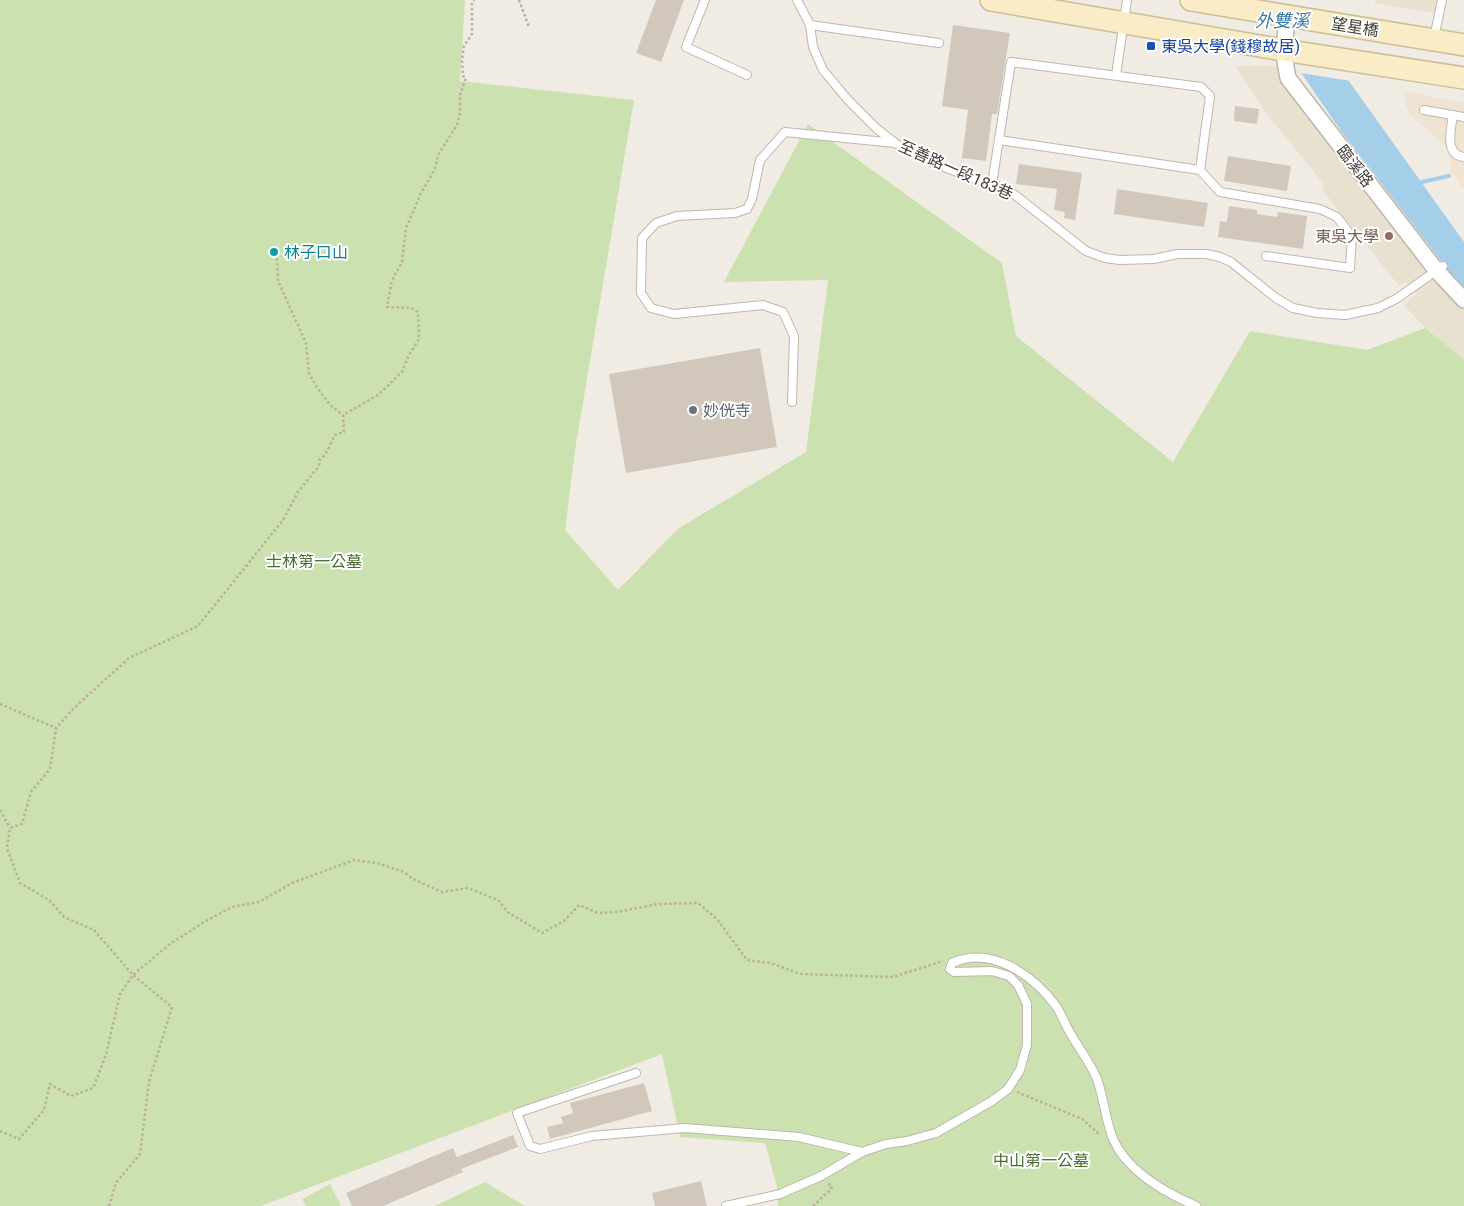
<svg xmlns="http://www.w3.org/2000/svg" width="1464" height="1206" font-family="Roboto,'Noto Sans TC',sans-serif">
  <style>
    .commercial { fill: #f1e3d1 }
    .education { fill: #e8e1cf }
    .green { fill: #cce1b0 }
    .water { fill: #a5cee9 }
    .pier { fill: #f0ece4 }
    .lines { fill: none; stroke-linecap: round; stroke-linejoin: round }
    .stream { stroke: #a5cee9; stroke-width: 4 }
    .building { fill: #d1c8bb }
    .lane-casing { stroke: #beb7ab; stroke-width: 10 }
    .street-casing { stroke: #beb7ab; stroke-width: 18 }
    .secondary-casing { stroke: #ccbe97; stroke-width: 24 }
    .path { stroke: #bbaf9a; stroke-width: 2.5; stroke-dasharray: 2.5 2.5; stroke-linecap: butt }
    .lane { stroke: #fff; stroke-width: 8 }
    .street { stroke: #fff; stroke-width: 15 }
    .secondary { stroke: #f9ecc6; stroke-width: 21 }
    .transit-dot { fill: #1a4fb4; stroke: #fff; stroke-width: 2 }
    .education-dot { fill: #8d6e63; stroke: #fff; stroke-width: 2 }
    .culture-dot { fill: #0f9aa8; stroke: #fff; stroke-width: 2 }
    .worship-dot { fill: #6b7280; stroke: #fff; stroke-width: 2 }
    .labels { text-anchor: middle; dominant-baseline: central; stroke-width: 4; stroke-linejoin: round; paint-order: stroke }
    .street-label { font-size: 16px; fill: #423d35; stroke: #fff }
    .transit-label { font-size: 16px; fill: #164399; stroke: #fff; text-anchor: start }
    .education-label { font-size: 16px; fill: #785e54; stroke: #fff; text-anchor: end }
    .culture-label { font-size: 16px; fill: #0d838f; stroke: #fff; text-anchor: start }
    .worship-label { font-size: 16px; fill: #5b616d; stroke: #fff; text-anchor: start }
    .park-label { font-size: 16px; fill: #476e2e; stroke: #fff }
    .water-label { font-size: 18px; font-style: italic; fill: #3878a3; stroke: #fff }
  </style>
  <rect width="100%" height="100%" fill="#f0ece4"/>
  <!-- commercial -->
  <polygon class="commercial" points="1404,91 1464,103 1464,189 1451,171 1448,148 1410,115 1406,107"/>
  <!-- education -->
  <g class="education">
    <polygon points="1375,0 1439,0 1440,14 1375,3"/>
    <polygon points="1235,66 1286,66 1464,294 1464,359 1425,328 1404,305 1416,294 1406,282 1399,286 1323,191 1323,183 1267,114"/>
  </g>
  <!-- green -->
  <g class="green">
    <polygon points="0,0 465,0 460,81 634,100 575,450 565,530 618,590 679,528 806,452 828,280 724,282 808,124 1002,263 1016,336 1173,462 1250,331 1367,350 1425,328 1464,359 1464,1206 778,1206 777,1187 765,1143 680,1137 662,1054 261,1206 0,1206"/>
    <polygon points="485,1182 525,1206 435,1206"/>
    <polygon points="330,1184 341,1206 306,1206 302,1199"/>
  </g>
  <!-- water -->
  <polygon class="water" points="1242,0 1291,0 1464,242 1464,291 1341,131 1304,77"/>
  <!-- pier -->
  <polygon class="pier" points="1240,0 1294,0 1351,81 1300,73 1278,48"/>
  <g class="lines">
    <!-- stream -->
    <polyline class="stream" points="1417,183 1449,176"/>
  </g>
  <!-- building -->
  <g class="building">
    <polygon points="656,0 684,0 661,62 636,53"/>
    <polygon points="953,25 1010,33 997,114 992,114 986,161 962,158 968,110 942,106"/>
    <polygon points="1235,106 1259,109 1257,124 1234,121"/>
    <polygon points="1228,156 1291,166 1287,191 1224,181"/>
    <polygon points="1019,164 1082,173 1075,220 1064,218 1065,212 1054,210 1057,189 1016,184"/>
    <polygon points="1117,189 1208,203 1204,227 1114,214"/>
    <polygon points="1229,206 1257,210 1257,214 1277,217 1278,212 1307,216 1303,249 1218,237 1220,221 1227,222"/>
    <polygon points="760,348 777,447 626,473 609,374"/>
    <polygon points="644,1083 652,1111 550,1139 547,1127 563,1123 561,1117 573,1113 570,1103"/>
    <polygon points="513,1135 518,1147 461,1169 463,1172 383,1206 352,1206 346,1193 453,1148 457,1157"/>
    <polygon points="701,1181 707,1206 655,1206 652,1193"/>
  </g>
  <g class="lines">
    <defs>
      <g id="lane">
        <polyline points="705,0 686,47 747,75"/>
        <polyline points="797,0 810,25 813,47 823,70 848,100 877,129 895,143 924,159 972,178 998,186 1015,195 1086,251 1105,258 1120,260 1154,259 1177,254 1206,254 1220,257 1231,262 1276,298 1293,308 1317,313 1345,315 1378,308 1396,299 1443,266"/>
        <polyline points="810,25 939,43"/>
        <polyline points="1434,38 1442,0"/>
        <polyline points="1116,75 1127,0"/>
        <polyline points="1424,110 1464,117"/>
        <path d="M1453 115C1451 129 1444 155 1464 157"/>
        <polyline points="999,140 1200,170 1220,192 1320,209 1337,217 1352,237 1350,268 1266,256"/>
        <polyline points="992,184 1011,62 1201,87 1210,96 1200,170"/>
        <polyline points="792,402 794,336 783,312 763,305 674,314 651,308 641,293 642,238 656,223 677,216 735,213 747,209 752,199 760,160 785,132 895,143"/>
        <polyline points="636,1073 517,1113 530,1146 540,1149 592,1136 685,1128 799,1137 862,1152"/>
        <path d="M726 1206 780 1194 821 1176 862 1152 886 1144 907 1141 936 1133 992 1101 1008 1089 1020 1070 1027 1045V1004L1018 985 1009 976 992 971 954 972 950 969 952 963C991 945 1033 975 1056 1006 1062 1015 1066 1027 1072 1036 1080 1050 1091 1064 1097 1079 1104 1098 1106 1124 1114 1141 1129 1173 1166 1193 1196 1206"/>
      </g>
      <polyline id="street" points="1288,17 1283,50 1288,78 1436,270 1464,300"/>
      <g id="secondary">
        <polyline points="991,0 1283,50 1464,78"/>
        <polyline points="1191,0 1464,45"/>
      </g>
    </defs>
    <!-- lane casing -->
    <use href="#lane" class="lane-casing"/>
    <!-- street casing -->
    <use href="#street" class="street-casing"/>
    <!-- secondary casing -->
    <use href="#secondary" class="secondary-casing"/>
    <!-- path -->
    <g class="path">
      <polyline points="519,0 529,27"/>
      <polyline points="273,249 277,260 278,281 306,343 309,373 316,386 330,405 343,415"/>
      <polyline points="0,704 56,728"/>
      <polyline points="0,810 10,828"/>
      <polyline points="1017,1092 1082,1119 1100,1135"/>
      <polyline points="0,1131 19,1139 44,1110 50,1084 71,1096 93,1088 106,1055 120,994 133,975 170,944 204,922 232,907 259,902 292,883 354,860 377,863 404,872 413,879 442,892 468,888 498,900 509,913 542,933 564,921 579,905 598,913 617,912 658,904 698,903 717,919 747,960 771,963 800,974 893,977 943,961"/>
      <polyline points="109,1206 116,1183 140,1154 149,1082 172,1007 133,975 94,930 64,917 49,900 20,883 7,848 10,828 22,824 31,792 50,769 56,728 75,707 129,658 198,626 283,520 298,492 319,466 320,459 325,455 335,435 344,432 343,415 378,395 402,372 409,355 419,339 418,312 411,308 387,307 392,280 402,262 406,228 421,193 435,169 438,155 457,125 460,112 460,95 466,78 463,76 462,60 464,46 472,34 472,4 474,0"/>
      <polyline points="813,1206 831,1189 832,1186 827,1183"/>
    </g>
    <!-- lane -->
    <use href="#lane" class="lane"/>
    <!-- street -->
    <use href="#street" class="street"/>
    <!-- secondary -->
    <use href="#secondary" class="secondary"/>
  </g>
  <!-- markers -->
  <rect class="transit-dot" x="1146" y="41" width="10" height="10" rx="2.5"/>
  <circle class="education-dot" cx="1389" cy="236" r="5"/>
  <circle class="culture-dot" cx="274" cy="252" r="5"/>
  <circle class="worship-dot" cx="693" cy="410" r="5"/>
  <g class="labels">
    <!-- street labels -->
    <g class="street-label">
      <text transform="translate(1355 27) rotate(9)">望星橋</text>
      <text transform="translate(1355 166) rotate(52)">臨溪路</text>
      <text transform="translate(956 170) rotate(24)">至善路一段183巷</text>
    </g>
    <!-- transit labels -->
    <g class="transit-label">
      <text x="1161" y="46">東吳大學(錢穆故居)</text>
    </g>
    <!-- education labels -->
    <g class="education-label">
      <text x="1379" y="236">東吳大學</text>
    </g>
    <!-- culture labels -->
    <g class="culture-label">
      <text x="284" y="252">林子口山</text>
    </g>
    <!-- worship labels -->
    <g class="worship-label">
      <text x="703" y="410">妙侊寺</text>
    </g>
    <!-- park labels -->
    <g class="park-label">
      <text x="314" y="561">士林第一公墓</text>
      <text x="1041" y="1160">中山第一公墓</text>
    </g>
    <!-- water labels -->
    <g class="water-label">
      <text x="1282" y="20">外雙溪</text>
    </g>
  </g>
</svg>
